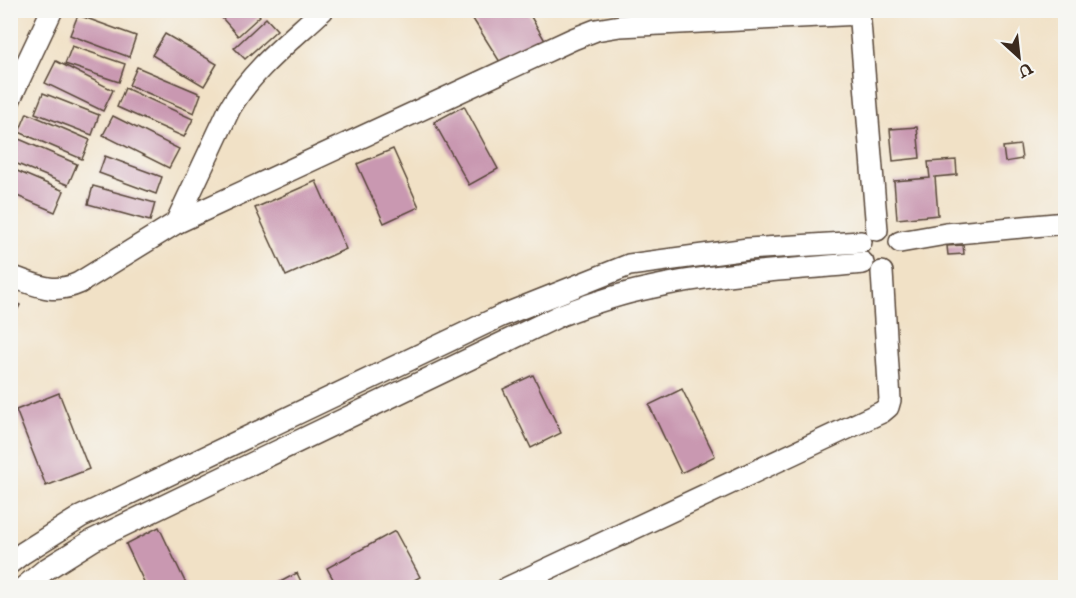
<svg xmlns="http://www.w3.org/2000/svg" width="1076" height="598" font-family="'IM FELL English',serif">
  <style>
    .building { fill: #c998b1 }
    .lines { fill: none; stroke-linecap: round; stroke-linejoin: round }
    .street-casing { stroke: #564537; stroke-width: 24 }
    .street { stroke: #fff; stroke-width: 21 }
  </style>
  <rect width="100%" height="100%" fill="#f6f6f2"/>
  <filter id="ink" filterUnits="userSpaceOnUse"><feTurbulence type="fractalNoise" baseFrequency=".0167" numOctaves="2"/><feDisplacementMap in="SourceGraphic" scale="12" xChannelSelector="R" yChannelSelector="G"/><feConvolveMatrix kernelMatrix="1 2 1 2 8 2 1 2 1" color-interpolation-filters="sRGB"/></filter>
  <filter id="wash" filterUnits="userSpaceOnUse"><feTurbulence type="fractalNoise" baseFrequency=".008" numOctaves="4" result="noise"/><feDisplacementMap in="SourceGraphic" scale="24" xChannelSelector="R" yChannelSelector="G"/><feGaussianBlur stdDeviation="1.35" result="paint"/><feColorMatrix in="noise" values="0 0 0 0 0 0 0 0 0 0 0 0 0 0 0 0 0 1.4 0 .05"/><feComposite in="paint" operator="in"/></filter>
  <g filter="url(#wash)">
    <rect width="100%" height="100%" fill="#f1e1c6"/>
    <g id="blocks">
      <!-- building -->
      <g class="building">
        <polygon points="215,10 255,10 260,16 238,36"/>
        <polygon points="470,10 527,10 547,44 505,70 468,11"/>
        <polygon points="78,15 136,36 129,57 70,35"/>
        <polygon points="266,18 277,30 245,59 234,48"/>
        <polygon points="165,34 217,64 204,86 152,55"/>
        <polygon points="72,46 125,64 119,82 65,64"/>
        <polygon points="56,61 113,90 103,111 45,83"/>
        <polygon points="137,67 201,94 194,113 129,85"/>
        <polygon points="125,88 193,119 184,137 117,107"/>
        <polygon points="43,93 99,115 92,135 35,113"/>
        <polygon points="464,106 498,169 469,185 434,122"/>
        <polygon points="27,113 90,140 82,159 19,132"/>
        <polygon points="113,116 179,149 169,168 103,135"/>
        <polygon points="917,127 920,158 893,161 890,129"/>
        <polygon points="19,139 77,164 68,185 10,161"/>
        <polygon points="1020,145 1022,159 1005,162 1003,147"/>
        <polygon points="393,149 419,207 384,223 357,164"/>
        <polygon points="105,156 162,177 156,194 99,173"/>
        <polygon points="956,160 957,175 935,177 938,215 897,219 894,181 930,178 928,162"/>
        <polygon points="10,168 64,191 55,212 10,193"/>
        <polygon points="316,181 346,249 286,276 255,208"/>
        <polygon points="93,186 155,203 150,221 88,204"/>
        <polygon points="963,245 964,254 948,255 947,246"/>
        <polygon points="10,300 20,305 10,323"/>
        <polygon points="533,375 561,433 531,448 503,389"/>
        <polygon points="682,389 715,456 681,473 649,405"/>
        <polygon points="59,393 89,469 46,486 16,410"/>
        <polygon points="159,527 188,588 147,588 126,544"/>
        <polygon points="395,531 420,577 400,588 338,588 327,568"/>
        <polygon points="297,573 304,588 269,588"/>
      </g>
    </g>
  </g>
  <g filter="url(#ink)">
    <use href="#blocks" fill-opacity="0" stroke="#564537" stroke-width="1.5"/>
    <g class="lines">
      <defs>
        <g id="street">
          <polyline points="859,10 877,230"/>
          <polyline points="10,99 52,10"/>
          <path d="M176 223 230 108C253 69 290 41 323 10"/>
          <polyline points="900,242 946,234 1066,223"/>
          <path d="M10 276C37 285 52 295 79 283L176 223 573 39 596 30 620 26 860 14"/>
          <polyline points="10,563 23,553 80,517 501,316 629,265 748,249 861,242"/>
          <path d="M23 588 45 570 93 540 561 315C590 304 619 294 649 288 719 272 792 270 863 263"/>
          <polyline points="507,588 882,412 888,407 890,400 882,272"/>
        </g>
      </defs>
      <!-- street casing -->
      <use href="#street" class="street-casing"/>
      <!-- street -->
      <use href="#street" class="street"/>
    </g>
  </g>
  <!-- margin -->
  <rect width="1076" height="598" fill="none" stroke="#f6f6f2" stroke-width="36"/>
  <!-- north arrow -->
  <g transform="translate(1019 57) rotate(153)" stroke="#f6f6f2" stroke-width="4.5" paint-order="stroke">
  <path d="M0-4.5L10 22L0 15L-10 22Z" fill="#3b2a1e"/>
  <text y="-9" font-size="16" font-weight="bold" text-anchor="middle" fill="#3b2a1e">U</text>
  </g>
</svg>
